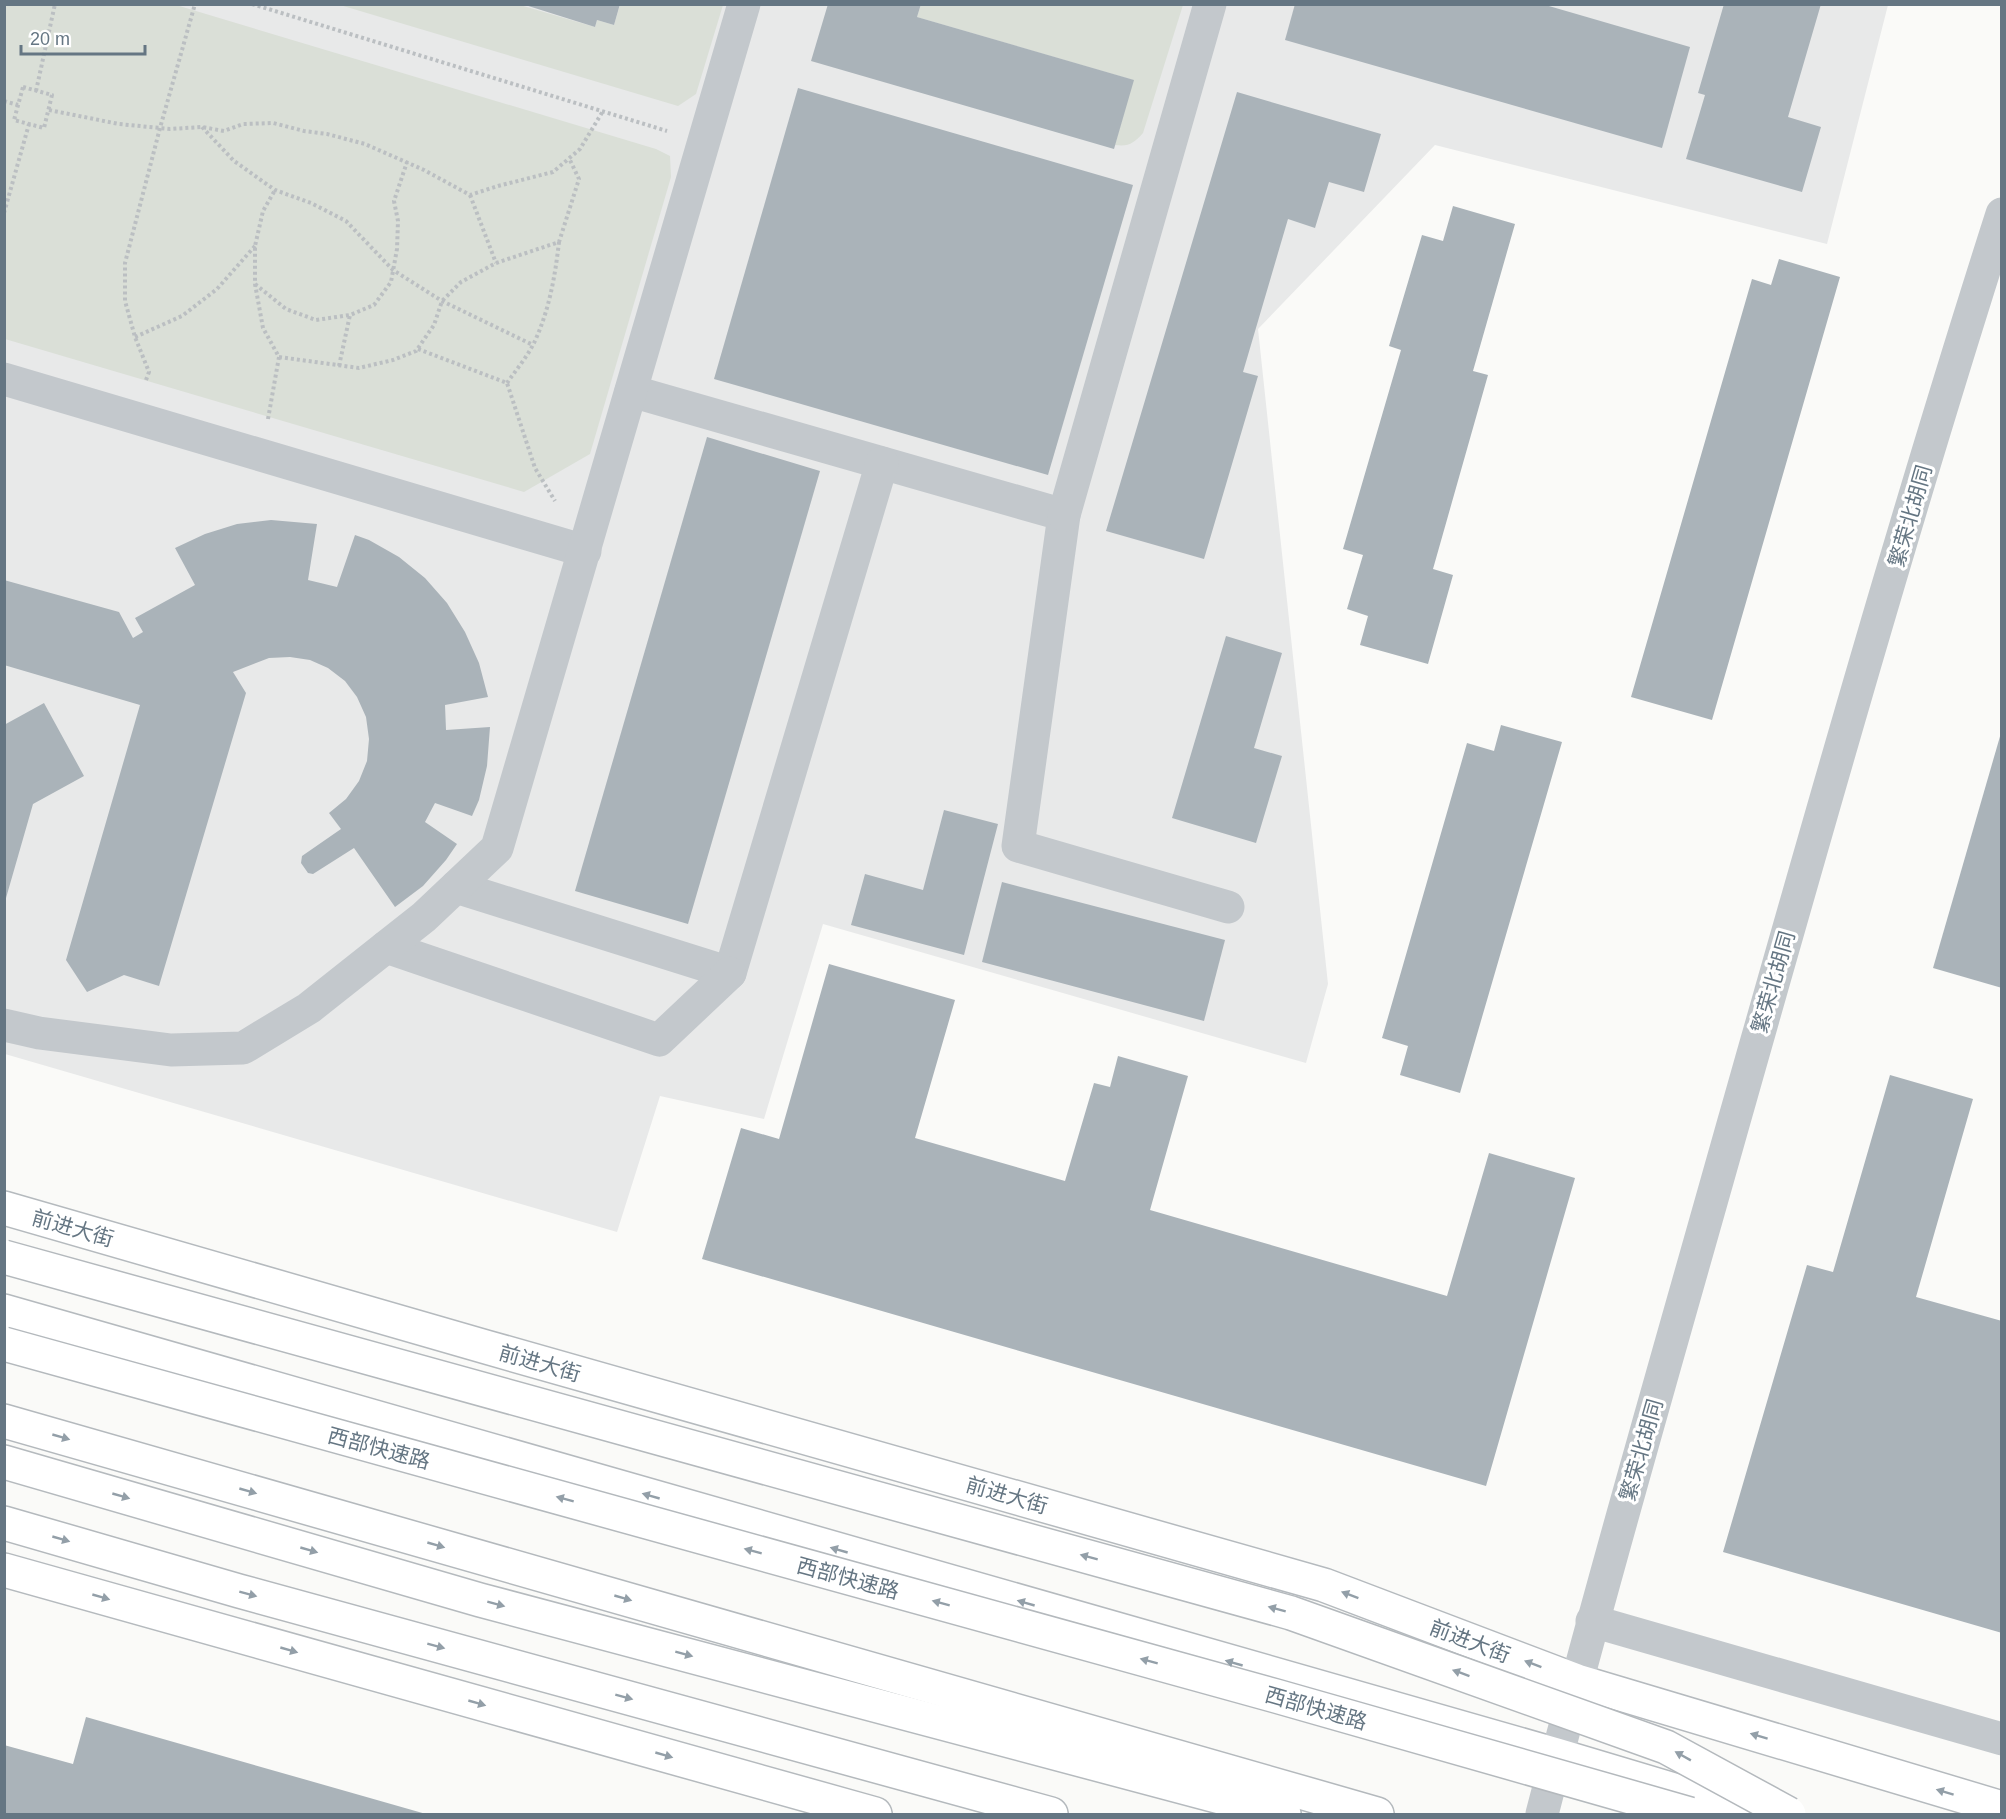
<svg xmlns="http://www.w3.org/2000/svg" width="2006" height="1819" font-family="Arial,'Noto Sans SC',sans-serif">
  <style>
    .built { fill: #e8e9e9 }
    .green { fill: #dadfd7 }
    .building { fill: #aab3b9 }
    .lines { fill: none; stroke-linecap: round; stroke-linejoin: round }
    .major-casing { stroke: #b5babe; stroke-width: 36 }
    .highway-casing { stroke: #b4b9bd; stroke-width: 36 }
    .path { stroke: #bbbfc2; stroke-width: 4; stroke-dasharray: 3 3; stroke-linecap: butt }
    .minor { stroke: #c3c8cc; stroke-width: 33 }
    .major { stroke: #fff; stroke-width: 33 }
    .highway { stroke: #fff; stroke-width: 33 }
    .highway-bridge-casing { stroke: #b4b9bd; stroke-width: 36; stroke-linecap: butt }
    .highway-bridge { stroke: #fff; stroke-width: 33 }
    .oneway { fill: #939fa8 }
    .labels { text-anchor: middle; dominant-baseline: central; stroke-width: 6; stroke-linejoin: round; paint-order: stroke }
    .street-label { font-size: 21px; fill: #657683; stroke: #fff }
  </style>
  <rect width="100%" height="100%" fill="#fafaf8"/>
  <!-- built -->
  <polygon class="built" points="4,5 1888,5 1827,244 1435,145 1258,329 1328,984 1306,1063 823,924 764,1119 660,1096 617,1232 5,1054"/>
  <!-- green -->
  <g class="green">
    <path d="M921 4 1183 5 1143 133C1134 143 1129 147 1115 145L1133 80 917 17Z"/>
    <polygon points="4,5 176,5 656,149 670,156 671,177 590,454 524,492 5,339"/>
    <polygon points="340,5 520,5 595,27 597,20 614,25 620,5 723,5 696,94 678,106"/>
  </g>
  <!-- building -->
  <g class="building">
    <polygon points="522,4 620,4 614,25 597,20 595,27"/>
    <polygon points="828,4 921,4 917,17 1134,80 1114,149 811,61"/>
    <polygon points="1295,4 1542,4 1690,47 1662,148 1285,40"/>
    <polygon points="1724,4 1821,4 1788,117 1821,127 1802,192 1686,159 1705,95 1698,93"/>
    <polygon points="798,88 1133,185 1048,475 714,379"/>
    <polygon points="1237,92 1381,134 1364,192 1329,182 1315,228 1288,219 1243,372 1258,376 1204,559 1106,531"/>
    <polygon points="1453,206 1515,224 1473,371 1488,375 1433,569 1453,575 1428,664 1360,645 1368,616 1347,609 1363,555 1343,549 1401,350 1389,346 1422,235 1443,241"/>
    <polygon points="1779,259 1840,277 1712,720 1631,697 1752,279 1771,285"/>
    <polygon points="707,437 820,471 688,924 575,891"/>
    <polygon points="271,520 317,524 308,580 337,587 355,535 369,540 399,557 425,578 447,603 465,632 479,663 488,697 445,705 446,730 490,727 487,766 479,800 472,816 435,803 425,822 457,844 446,860 423,886 395,907 354,848 313,874 308,873 301,863 302,856 341,829 329,813 346,799 359,781 367,761 369,739 366,717 357,697 345,681 328,668 310,660 290,657 269,658 233,672 246,693 159,986 124,975 87,992 66,960 140,705 4,665 4,580 119,612 133,638 143,632 135,618 195,585 175,548 205,534 237,524"/>
    <polygon points="1226,636 1282,653 1254,748 1282,756 1256,843 1172,818"/>
    <polygon points="44,703 84,776 33,804 4,905 4,725"/>
    <polygon points="1501,725 1562,742 1460,1093 1400,1075 1408,1046 1382,1038 1467,743 1494,751"/>
    <polygon points="2001,733 2002,733 2002,988 1933,968"/>
    <polygon points="944,810 998,824 964,955 851,925 865,874 923,890"/>
    <polygon points="1002,882 1225,940 1204,1021 982,962"/>
    <polygon points="829,964 955,1000 915,1138 1065,1181 1094,1083 1110,1087 1118,1056 1188,1076 1150,1210 1447,1296 1489,1153 1575,1178 1486,1486 702,1259 741,1128 779,1139"/>
    <polygon points="1890,1075 1973,1099 1916,1297 2002,1321 2002,1633 1723,1552 1807,1265 1833,1272"/>
    <polygon points="86,1717 426,1814 4,1814 4,1745 73,1764"/>
  </g>
  <g class="lines">
    <defs>
      <g id="major">
        <polyline points="4,1208 486,1347 1324,1585 1577,1681 2002,1808"/>
        <polyline points="4,1311 1557,1755 1754,1814"/>
        <polyline points="4,1462 480,1600 1284,1814"/>
        <polyline points="4,1570 875,1814"/>
      </g>
      <g id="highway">
        <polyline points="4,1421 1377,1814"/>
        <polyline points="4,1523 239,1591 1051,1814"/>
      </g>
    </defs>
    <!-- major casing -->
    <use href="#major" class="major-casing"/>
    <!-- highway casing -->
    <use href="#highway" class="highway-casing"/>
    <!-- path -->
    <g class="path">
      <polyline points="252,4 667,131"/>
      <polygon points="23,87 52,95 44,128 14,120"/>
      <polyline points="36,91 55,4"/>
      <polyline points="4,101 18,105"/>
      <polyline points="49,110 119,124 170,129 202,127 224,131 243,124 273,123 304,131 327,134 365,144 424,170 470,195 498,186 553,172 580,149 603,111"/>
      <polyline points="202,127 234,161 275,190 311,203 346,221 393,270 442,301 533,345"/>
      <polyline points="470,195 496,263"/>
      <polyline points="4,213 29,124"/>
      <polyline points="255,284 286,309 316,320 350,315 374,305 391,282 397,249 398,221 394,201 407,162"/>
      <polyline points="135,337 182,316 217,289 255,246"/>
      <polyline points="418,349 507,383 535,468 555,501"/>
      <polyline points="279,357 359,368 393,360 416,351 434,325 442,301 461,282 496,263 559,242 579,179 569,158"/>
      <polyline points="339,366 350,315"/>
      <polyline points="146,380 149,372 135,337 125,301 125,263 160,128 195,4"/>
      <path d="M507 383C516 370 527 357 534 343 549 311 555 277 559 242"/>
      <polyline points="268,419 279,357 263,328 255,284 255,246 263,211 275,190"/>
    </g>
    <!-- minor -->
    <g class="minor">
      <polyline points="4,379 585,551"/>
      <polyline points="631,391 1064,515 1018,846 1228,907"/>
      <polyline points="1064,515 1210,4"/>
      <polyline points="456,887 730,973 882,463"/>
      <polyline points="386,947 659,1040 730,973"/>
      <polyline points="4,1025 39,1033 171,1050 243,1048 309,1008 386,947 424,917 497,848 744,4"/>
      <polyline points="1592,1621 2002,1739"/>
      <path d="M1542 1814C1602 1582 1669 1352 1734 1121 1820 818 1906 514 2002 214"/>
    </g>
    <!-- major -->
    <use href="#major" class="major"/>
    <!-- highway -->
    <use href="#highway" class="highway"/>
    <defs>
      <g id="highway-bridge">
        <polyline points="4,1257 1291,1613 1666,1747 1789,1814"/>
        <polyline points="4,1344 1276,1696 1690,1814"/>
      </g>
    </defs>
    <!-- highway-bridge casing -->
    <use href="#highway-bridge" class="highway-bridge-casing"/>
    <!-- highway-bridge -->
    <use href="#highway-bridge" class="highway-bridge"/>
  </g>
  <!-- one-way arrows -->
  <defs><path id="oneway-solid" d="M-6-.8H1V-3.2L6.5 0L1 3.2V.8H-6Z" transform="scale(1.5)"/></defs>
  <g class="oneway">
    <use href="#oneway-solid" transform="translate(61 1437) rotate(16)"/>
    <use href="#oneway-solid" transform="translate(248 1491) rotate(16)"/>
    <use href="#oneway-solid" transform="translate(121 1496) rotate(16)"/>
    <use href="#oneway-solid" transform="translate(651 1496) rotate(-164)"/>
    <use href="#oneway-solid" transform="translate(565 1499) rotate(-165)"/>
    <use href="#oneway-solid" transform="translate(61 1539) rotate(16)"/>
    <use href="#oneway-solid" transform="translate(436 1545) rotate(16)"/>
    <use href="#oneway-solid" transform="translate(309 1550) rotate(16)"/>
    <use href="#oneway-solid" transform="translate(839 1550) rotate(-164)"/>
    <use href="#oneway-solid" transform="translate(753 1551) rotate(-165)"/>
    <use href="#oneway-solid" transform="translate(1089 1557) rotate(-165)"/>
    <use href="#oneway-solid" transform="translate(248 1594) rotate(15)"/>
    <use href="#oneway-solid" transform="translate(1350 1595) rotate(-159)"/>
    <use href="#oneway-solid" transform="translate(101 1597) rotate(16)"/>
    <use href="#oneway-solid" transform="translate(623 1598) rotate(16)"/>
    <use href="#oneway-solid" transform="translate(941 1603) rotate(-165)"/>
    <use href="#oneway-solid" transform="translate(1026 1603) rotate(-164)"/>
    <use href="#oneway-solid" transform="translate(496 1604) rotate(15)"/>
    <use href="#oneway-solid" transform="translate(1277 1609) rotate(-165)"/>
    <use href="#oneway-solid" transform="translate(436 1646) rotate(15)"/>
    <use href="#oneway-solid" transform="translate(289 1650) rotate(16)"/>
    <use href="#oneway-solid" transform="translate(684 1654) rotate(15)"/>
    <use href="#oneway-solid" transform="translate(1149 1661) rotate(-165)"/>
    <use href="#oneway-solid" transform="translate(1234 1663) rotate(-164)"/>
    <use href="#oneway-solid" transform="translate(1533 1664) rotate(-159)"/>
    <use href="#oneway-solid" transform="translate(1461 1673) rotate(-160)"/>
    <use href="#oneway-solid" transform="translate(624 1697) rotate(15)"/>
    <use href="#oneway-solid" transform="translate(477 1703) rotate(16)"/>
    <use href="#oneway-solid" transform="translate(1759 1736) rotate(-163)"/>
    <use href="#oneway-solid" transform="translate(664 1755) rotate(16)"/>
    <use href="#oneway-solid" transform="translate(1683 1756) rotate(-151)"/>
    <use href="#oneway-solid" transform="translate(1945 1792) rotate(-163)"/>
  </g>
  <g class="labels">
    <!-- street labels -->
    <g class="street-label">
      <text transform="translate(1910 516) rotate(-74)">繁荣北胡同</text>
      <text transform="translate(1773 982) rotate(-74)">繁荣北胡同</text>
      <text transform="translate(73 1228) rotate(16)">前进大街</text>
      <text transform="translate(540 1363) rotate(16)">前进大街</text>
      <text transform="translate(379 1448) rotate(15)">西部快速路</text>
      <text transform="translate(1641 1450) rotate(-74)">繁荣北胡同</text>
      <text transform="translate(1007 1495) rotate(16)">前进大街</text>
      <text transform="translate(848 1578) rotate(15)">西部快速路</text>
      <text transform="translate(1470 1641) rotate(21)">前进大街</text>
      <text transform="translate(1316 1708) rotate(16)">西部快速路</text>
    </g>
  </g>
  <!-- border -->
  <rect width="2006" height="1819" fill="none" stroke="#657683" stroke-width="12"/>
  <!-- scale -->
  <path d="M21 45v9h124v-9" fill="none" stroke="#657683" stroke-width="3"/>
  <text x="30" y="45" font-size="18" fill="#657683" stroke="#ffffff" stroke-width="4.5" paint-order="stroke">20 m</text>
</svg>
